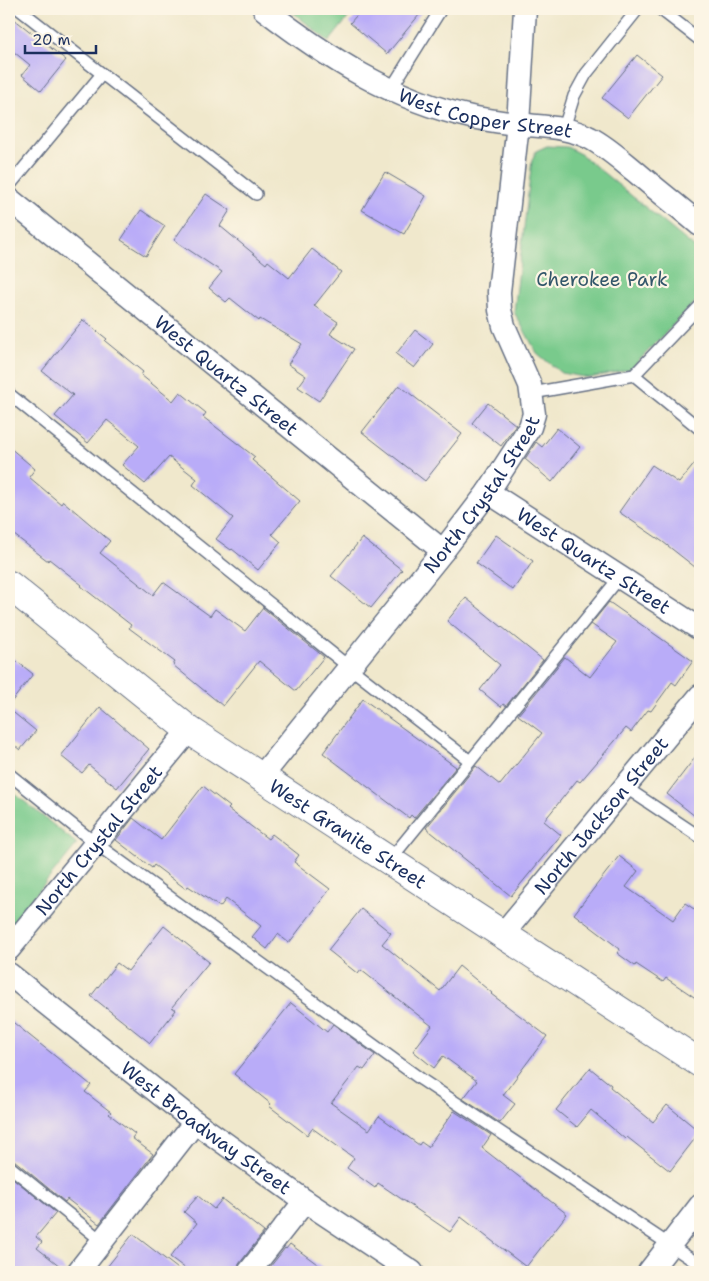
<svg xmlns="http://www.w3.org/2000/svg" width="709" height="1281" font-family="'Shantell Sans',sans-serif">
  <style>
    .green { fill: #79ca8c; stroke: #4a7c75 }
    .building { fill: #b9acf8 }
    .lines { fill: none; stroke-linecap: round; stroke-linejoin: round }
    .service-casing { stroke: #667084; stroke-width: 14 }
    .minor-casing { stroke: #667084; stroke-width: 25 }
    .tertiary-casing { stroke: #667084; stroke-width: 30 }
    .service { stroke: #fff; stroke-width: 11 }
    .minor { stroke: #fff; stroke-width: 22 }
    .tertiary { stroke: #fff; stroke-width: 28 }
    .labels { text-anchor: middle; dominant-baseline: central; stroke-width: 4.5; stroke-linejoin: round; paint-order: stroke }
    .street-label { font-size: 19px; fill: #1b2f5e; stroke: #fcf5e5 }
    .park-label { font-size: 19px; fill: #32566a; stroke: #fcf5e5 }
  </style>
  <rect width="100%" height="100%" fill="#fcf5e5"/>
  <filter id="ink" filterUnits="userSpaceOnUse"><feTurbulence type="fractalNoise" baseFrequency=".02" numOctaves="2"/><feDisplacementMap in="SourceGraphic" scale="10" xChannelSelector="R" yChannelSelector="G"/><feConvolveMatrix kernelMatrix="1 2 1 2 8 2 1 2 1" color-interpolation-filters="sRGB"/></filter>
  <filter id="wash" filterUnits="userSpaceOnUse"><feTurbulence type="fractalNoise" baseFrequency=".0096" numOctaves="4" result="noise"/><feDisplacementMap in="SourceGraphic" scale="20" xChannelSelector="R" yChannelSelector="G"/><feGaussianBlur stdDeviation="1.12" result="paint"/><feColorMatrix in="noise" values="0 0 0 0 0 0 0 0 0 0 0 0 0 0 0 0 0 1.4 0 .05"/><feComposite in="paint" operator="in"/></filter>
  <g filter="url(#wash)">
    <rect width="100%" height="100%" fill="#f0e8cc"/>
    <!-- green -->
    <g class="green">
      <polygon points="289,9 355,9 329,42"/>
      <polygon points="547,146 567,147 582,155 700,252 700,297 631,369 590,378 561,373 537,353 514,312 532,160 536,151"/>
      <polygon points="9,789 77,844 9,927"/>
    </g>
    <g id="blocks">
      <!-- building -->
      <g class="building">
        <polygon points="362,9 424,9 387,54 350,23"/>
        <polygon points="9,15 66,60 41,91 22,75 30,65 9,48"/>
        <polygon points="637,55 662,75 628,118 602,98"/>
        <polygon points="385,172 426,196 404,234 362,210"/>
        <polygon points="206,194 230,210 220,226 266,264 268,261 289,278 312,249 341,272 314,306 338,322 330,334 354,349 319,401 298,387 306,376 288,364 302,344 260,319 259,321 230,298 226,302 209,288 222,272 174,240"/>
        <polygon points="141,210 165,226 146,256 121,240"/>
        <polygon points="83,320 107,339 105,341 143,372 141,375 173,401 180,392 206,413 203,417 255,457 252,460 300,501 272,534 281,542 258,570 232,549 231,550 216,539 233,518 193,485 197,479 169,457 145,484 122,465 139,446 107,420 88,443 55,416 73,395 42,371"/>
        <polygon points="415,330 433,344 414,368 396,354"/>
        <polygon points="399,385 462,434 425,481 362,432"/>
        <polygon points="488,403 516,425 501,446 472,423"/>
        <polygon points="557,428 580,447 552,482 525,459 536,442 542,447"/>
        <polygon points="9,447 35,469 29,477 61,504 63,501 110,541 100,553 153,595 163,582 210,616 215,609 245,631 263,608 324,657 296,691 259,661 223,706 173,665 175,662 129,628 131,625 81,586 82,585 49,559 48,561 9,531"/>
        <polygon points="700,457 700,571 663,542 619,512 652,465 679,483"/>
        <polygon points="496,535 533,561 513,590 476,563"/>
        <polygon points="362,538 402,570 371,608 331,576"/>
        <polygon points="466,598 543,660 506,706 503,704 501,707 480,690 500,665 447,621"/>
        <polygon points="609,602 693,661 676,685 672,682 651,711 648,710 631,732 626,728 580,782 577,780 544,821 561,835 511,896 426,828 476,766 500,785 542,733 518,715 565,657 590,677 617,642 591,624"/>
        <polygon points="9,655 33,674 9,705"/>
        <polygon points="363,699 456,767 414,818 411,815 409,818 323,753"/>
        <polygon points="100,707 149,749 117,788 89,765 82,773 61,756"/>
        <polygon points="9,709 36,731 20,750 9,741"/>
        <polygon points="700,751 700,820 667,794"/>
        <polygon points="203,786 230,807 228,809 268,839 272,834 299,855 294,862 330,889 289,943 278,934 267,949 252,937 261,926 226,899 220,907 188,886 186,889 154,865 152,868 116,840 133,818 161,840"/>
        <polygon points="619,856 638,871 626,887 673,920 685,903 700,913 700,1001 666,978 663,982 636,964 635,966 617,953 620,949 574,914"/>
        <polygon points="361,909 391,933 382,944 440,991 459,966 492,993 491,994 547,1036 503,1095 515,1104 500,1123 463,1099 477,1081 443,1056 434,1068 413,1051 432,1026 361,970 358,974 328,950"/>
        <polygon points="164,926 209,962 172,1007 176,1010 150,1043 91,996 117,963 128,971"/>
        <polygon points="291,1003 327,1032 333,1024 375,1055 364,1070 359,1067 331,1103 369,1130 379,1116 419,1145 421,1142 428,1147 454,1111 491,1135 482,1148 567,1214 526,1267 461,1217 450,1232 378,1183 375,1188 347,1168 354,1158 312,1128 307,1135 269,1106 271,1104 234,1074"/>
        <polygon points="9,1019 91,1085 85,1092 111,1112 109,1114 135,1134 132,1138 153,1154 99,1224 67,1199 65,1202 14,1160 9,1159"/>
        <polygon points="590,1068 611,1085 610,1087 653,1122 667,1105 700,1132 670,1171 627,1137 625,1139 591,1110 577,1127 556,1110"/>
        <polygon points="9,1175 56,1213 36,1237 42,1242 37,1248 65,1270 65,1272 9,1272"/>
        <polygon points="198,1196 214,1209 222,1199 264,1232 239,1264 236,1272 190,1272 170,1257 197,1223 184,1212"/>
        <polygon points="133,1234 182,1272 103,1272"/>
        <polygon points="290,1244 328,1272 266,1272 285,1248 286,1249"/>
      </g>
    </g>
  </g>
  <g filter="url(#ink)">
    <use href="#blocks" fill-opacity="0" stroke="#667084" stroke-width="1"/>
    <g class="lines">
      <defs>
        <g id="service">
          <polyline points="19,9 256,194"/>
          <polyline points="660,9 700,40"/>
          <polyline points="391,89 441,9"/>
          <polyline points="564,128 574,96 586,74 638,9"/>
          <polyline points="9,186 102,74"/>
          <polyline points="634,375 700,429"/>
          <polyline points="532,393 634,375 700,306"/>
          <polyline points="9,394 349,667 470,761"/>
          <polyline points="9,774 95,843 422,1080 700,1265"/>
          <polyline points="625,787 700,837"/>
          <polyline points="389,861 620,577"/>
          <polyline points="9,1166 103,1242"/>
        </g>
        <g id="minor">
          <path id="s1" d="M264 9C326 57 393 100 471 117 486 120 501 122 516 124 542 127 566 126 590 138 607 147 621 160 636 172 657 190 679 207 700 225"/>
          <path id="s2" d="M9 199 443 551"/>
          <path id="s3" d="M488 492 700 629"/>
          <path id="s4" d="M261 777 443 551 488 492 530 427 534 414 530 385 504 326 500 310 499 292 518 124 525 9"/>
          <path id="s5" d="M502 935 700 696"/>
          <path id="s6" d="M9 949 189 730"/>
          <path id="s7" d="M9 974 195 1122 305 1201 412 1272"/>
          <polyline points="78,1272 195,1122"/>
          <polyline points="249,1272 305,1201"/>
          <polyline points="649,1272 700,1206"/>
        </g>
        <g id="tertiary">
          <path id="s8" d="M9 585 189 730 700 1063"/>
        </g>
      </defs>
      <!-- service casing -->
      <use href="#service" class="service-casing"/>
      <!-- minor casing -->
      <use href="#minor" class="minor-casing"/>
      <!-- tertiary casing -->
      <use href="#tertiary" class="tertiary-casing"/>
      <!-- service -->
      <use href="#service" class="service"/>
      <!-- minor -->
      <use href="#minor" class="minor"/>
      <!-- tertiary -->
      <use href="#tertiary" class="tertiary"/>
    </g>
  </g>
  <g class="labels">
    <!-- street labels -->
    <g class="street-label">
      <text stroke="none"><textPath href="#s1" startOffset="249">West Copper Street</textPath></text>
      <text stroke="none"><textPath href="#s2" startOffset="280">West Quartz Street</textPath></text>
      <text stroke="none"><textPath href="#s4" startOffset="359">North Crystal Street</textPath></text>
      <text stroke="none"><textPath href="#s3" startOffset="126">West Quartz Street</textPath></text>
      <text stroke="none"><textPath href="#s5" startOffset="155">North Jackson Street</textPath></text>
      <text stroke="none"><textPath href="#s8" startOffset="421">West Granite Street</textPath></text>
      <text stroke="none"><textPath href="#s6" startOffset="141">North Crystal Street</textPath></text>
      <text stroke="none"><textPath href="#s7" startOffset="250">West Broadway Street</textPath></text>
    </g>
    <!-- park labels -->
    <g class="park-label">
      <text x="602" y="279">Cherokee Park</text>
    </g>
  </g>
  <!-- margin -->
  <rect width="709" height="1281" fill="none" stroke="#fcf5e5" stroke-width="30"/>
  <!-- scale -->
  <path d="M25 45v8h71v-8" fill="none" stroke="#1b2f5e" stroke-width="2.5"/>
  <text x="32" y="45" font-size="15" fill="#1b2f5e" stroke="#fcf5e5" stroke-width="4" paint-order="stroke">20 m</text>
</svg>
